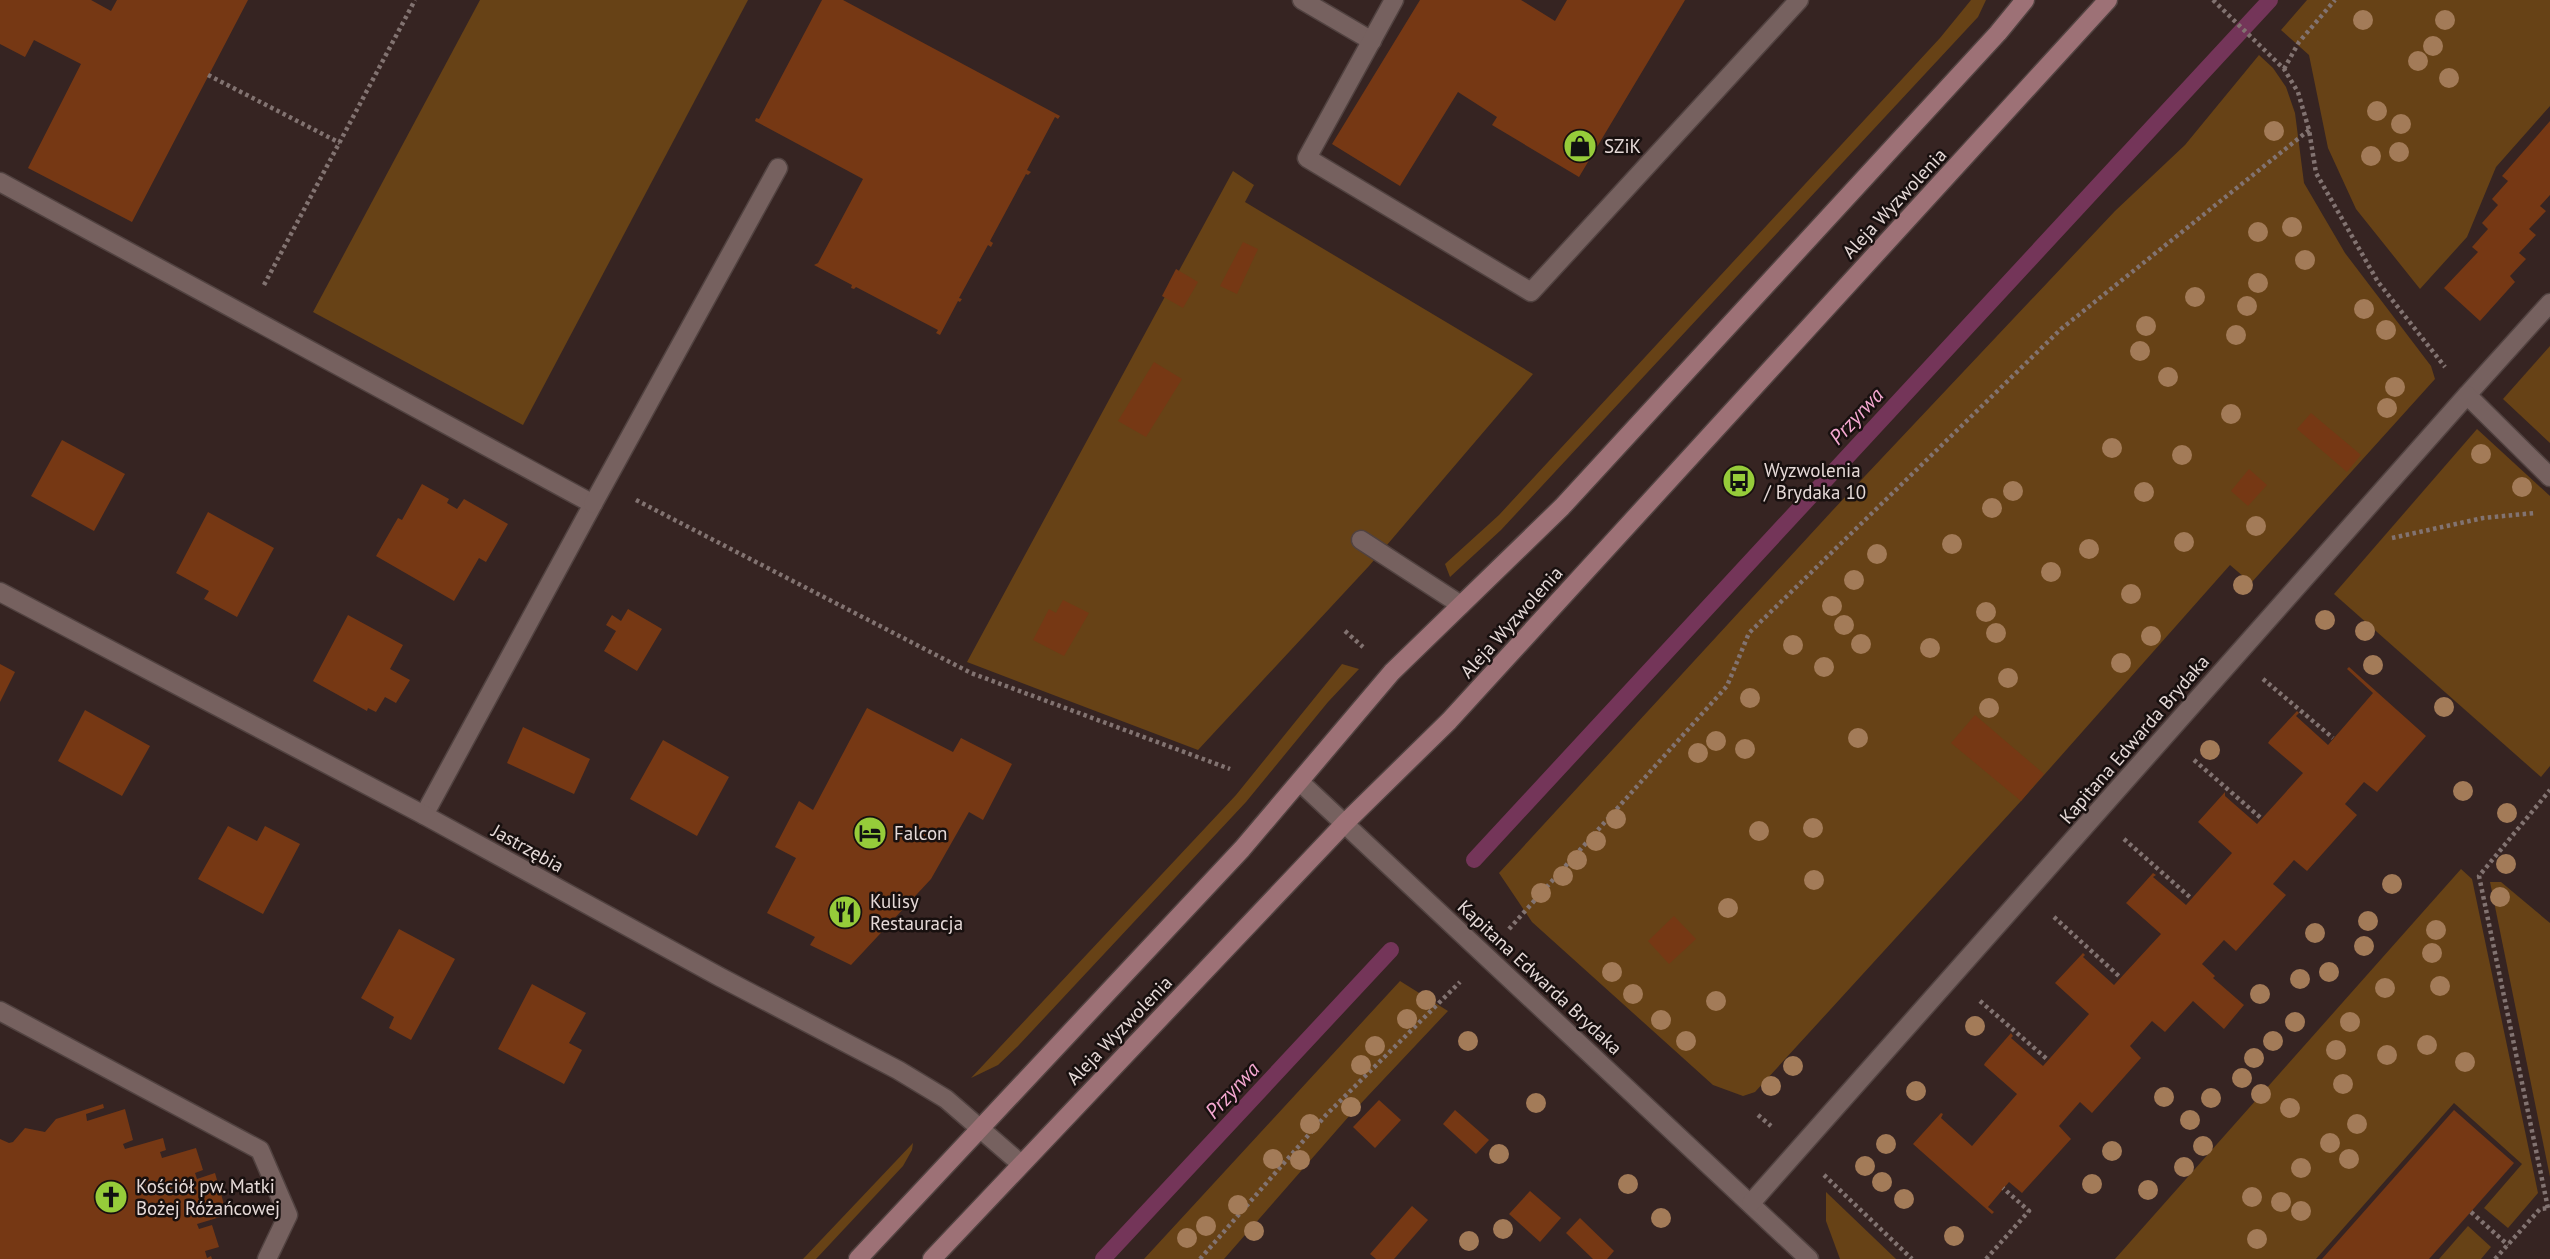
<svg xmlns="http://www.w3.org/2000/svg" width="2550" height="1259" font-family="'PT Sans',sans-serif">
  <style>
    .green { fill: #674216 }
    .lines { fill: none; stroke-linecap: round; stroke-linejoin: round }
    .stream { stroke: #743559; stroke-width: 16 }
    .building { fill: #763814 }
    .lane-casing { stroke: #514240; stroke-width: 21 }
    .street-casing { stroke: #514240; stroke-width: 21 }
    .secondary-casing { stroke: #514240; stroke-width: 21 }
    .path { stroke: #827371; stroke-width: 4.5; stroke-dasharray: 3.5 3.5; stroke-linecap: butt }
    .lane { stroke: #76615f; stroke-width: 18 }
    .street { stroke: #76615f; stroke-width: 18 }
    .secondary { stroke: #9d7176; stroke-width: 18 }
    .tree { fill: #a37b58 }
    .labels { text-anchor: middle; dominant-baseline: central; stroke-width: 5; stroke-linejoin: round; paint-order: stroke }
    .poi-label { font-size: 19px; fill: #e6dad8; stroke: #18100f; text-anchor: start }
    .street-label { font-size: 19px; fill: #e6dad8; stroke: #18100f }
    .water-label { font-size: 21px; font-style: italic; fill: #f6a9d2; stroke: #18100f }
  </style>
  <rect width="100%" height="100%" fill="#362422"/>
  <!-- green -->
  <g class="green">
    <polygon points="480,0 748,0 523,425 313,312"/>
    <polygon points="1971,0 1986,0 1978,17 1501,530 1450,577 1445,564 1499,515 1940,38"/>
    <polygon points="2307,0 2550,0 2550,106 2496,167 2467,237 2420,289 2356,209 2328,148 2309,55 2281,30"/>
    <polygon points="2259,55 2273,68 2286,87 2295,113 2304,183 2345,253 2431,366 2435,379 2251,583 2230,565 2021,801 1755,1092 1743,1096 1713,1085 1532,922 1499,873 1832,511 2115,211 2185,145"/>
    <polygon points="1233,171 1254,185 1245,202 1533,374 1369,566 1198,750 967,662"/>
    <polygon points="2550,346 2550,443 2503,399"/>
    <polygon points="2477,429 2550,496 2550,766 2541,777 2334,594"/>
    <polygon points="1342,664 1359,669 1328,702 1246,802 1018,1046 998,1065 971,1078 1236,795"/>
    <polygon points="2461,869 2472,879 2538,1193 2508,1228 2484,1208 2522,1164 2454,1103 2316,1259 2115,1259"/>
    <polygon points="2490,882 2501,882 2550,923 2550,1177"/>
    <polygon points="1400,981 1448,1011 1350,1115 1224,1259 1144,1259"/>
    <polygon points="913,1143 912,1150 903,1166 816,1259 803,1259"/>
    <polygon points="1826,1192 1896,1259 1840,1259 1826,1221"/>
    <polygon points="2468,1226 2491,1247 2481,1259 2439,1259"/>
  </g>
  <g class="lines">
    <!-- stream -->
    <g class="stream">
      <polyline points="1474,860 2270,0"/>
      <polyline points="1103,1259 1391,950"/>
    </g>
  </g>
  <!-- building -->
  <g class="building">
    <polygon points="0,0 91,0 111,11 117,0 248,0 132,222 28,168 81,64 34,40 25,57 0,44"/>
    <polygon points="822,0 843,0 1060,116 1058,119 1055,117 1027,170 1031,172 1028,175 1026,174 990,241 993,243 991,247 988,245 959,298 962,299 960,302 958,301 940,335 936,333 938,330 856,287 854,289 851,288 852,285 814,265 818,263 863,179 755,121 756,118 759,119"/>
    <polygon points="1420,0 1521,0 1555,21 1567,0 1685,0 1579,177 1492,125 1497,117 1458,92 1400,186 1332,144"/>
    <polygon points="2550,121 2550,195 2540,206 2546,211 2529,229 2536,235 2519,253 2526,259 2510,276 2515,282 2480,321 2444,288 2478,252 2472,247 2488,229 2482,223 2498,205 2492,199 2508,181 2502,176"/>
    <polygon points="1243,242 1258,249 1237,294 1220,286"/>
    <polygon points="1176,269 1198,282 1183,308 1162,296"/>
    <polygon points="1154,362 1182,379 1146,437 1118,421"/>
    <polygon points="2311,413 2361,455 2347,472 2297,429"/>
    <polygon points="62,440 125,474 94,531 31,496"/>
    <polygon points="2249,469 2267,485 2248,506 2231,491"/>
    <polygon points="422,484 449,499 447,503 457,509 464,499 508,524 486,562 479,558 454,601 376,556 398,518 402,520"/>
    <polygon points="208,512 274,548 237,617 204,599 209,591 176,573"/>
    <polygon points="1063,600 1089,613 1064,656 1033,640 1049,609 1056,613"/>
    <polygon points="628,609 662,629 637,671 604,651 616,631 606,625 612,615 621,621"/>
    <polygon points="348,615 403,645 390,669 410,680 396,703 385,697 376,712 368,708 367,711 313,681"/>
    <polygon points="0,664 15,672 0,702"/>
    <polygon points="2349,667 2426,736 2377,792 2364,782 2345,804 2357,815 2307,871 2294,860 2273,884 2286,895 2236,951 2224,940 2202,964 2215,976 2213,978 2244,1005 2224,1029 2193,1001 2165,1032 2152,1021 2130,1046 2141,1058 2092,1113 2080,1102 2059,1126 2071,1139 2022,1193 2009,1182 1988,1207 1994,1212 1992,1214 1913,1144 1941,1113 1943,1114 1941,1118 1972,1146 2017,1094 1984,1065 1985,1063 2011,1033 2013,1036 2011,1038 2043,1066 2089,1014 2055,983 2083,953 2085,955 2083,957 2114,985 2161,934 2126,903 2127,902 2153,873 2156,875 2153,877 2186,905 2232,853 2198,822 2225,792 2225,796 2257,824 2303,773 2268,743 2270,740 2297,711 2299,713 2296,716 2328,745 2373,693 2347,669"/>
    <polygon points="867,708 953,752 961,738 1012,764 983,820 969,812 931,879 851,965 810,945 815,937 767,913 796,858 775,847 799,801 813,810"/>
    <polygon points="85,710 150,746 122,796 58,761"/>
    <polygon points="1975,715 2044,774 2021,801 1951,743"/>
    <polygon points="523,727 590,759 574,794 507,763"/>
    <polygon points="663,740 729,777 697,836 630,799"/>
    <polygon points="228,826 257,841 265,826 300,844 263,914 198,879"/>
    <polygon points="1674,916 1696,939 1669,964 1648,941"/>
    <polygon points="399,929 455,959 411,1040 389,1028 394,1017 361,998"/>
    <polygon points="532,984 586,1013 569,1043 582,1050 564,1084 498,1049"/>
    <polygon points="1379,1100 1401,1120 1375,1148 1353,1127"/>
    <polygon points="103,1104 104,1108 86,1114 87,1121 125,1109 133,1140 123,1144 125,1149 163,1138 166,1150 160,1152 162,1158 196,1148 203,1170 195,1173 197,1179 215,1173 227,1215 197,1224 199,1229 212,1225 219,1247 205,1251 207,1258 211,1256 212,1259 0,1259 0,1139 9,1143 13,1142 25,1128 45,1132 56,1119"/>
    <polygon points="1455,1110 1489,1140 1476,1154 1443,1124"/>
    <polygon points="2454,1110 2514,1163 2429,1259 2322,1259"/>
    <polygon points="1530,1191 1561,1218 1540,1242 1509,1214"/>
    <polygon points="1412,1206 1428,1220 1394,1259 1376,1259 1370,1254"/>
    <polygon points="1580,1218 1614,1251 1607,1259 1593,1259 1566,1233"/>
  </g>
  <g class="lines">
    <defs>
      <g id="lane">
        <polyline points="1302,0 1372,41"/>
        <polyline points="1394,0 1307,158 1531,292 1799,0"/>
        <polyline points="0,182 593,504 424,815"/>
        <polyline points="2467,395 2550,303"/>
        <polyline points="593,504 778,168"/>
        <polyline points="1361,540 1461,605"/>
        <polyline points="0,1011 260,1150 288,1215 267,1259"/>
      </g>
      <g id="street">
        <polyline points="0,592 424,815 720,977 898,1070 946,1099 1021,1164"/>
        <polyline points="1300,782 1809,1259"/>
        <polyline points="1751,1203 2467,395 2550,477"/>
      </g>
      <g id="secondary">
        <polyline points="858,1259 1242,849 1392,672 1562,507 1998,33 2025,0"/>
        <polyline points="932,1259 1345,823 1449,721 2108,0"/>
      </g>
    </defs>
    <!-- lane casing -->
    <use href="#lane" class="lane-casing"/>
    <!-- street casing -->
    <use href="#street" class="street-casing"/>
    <!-- secondary casing -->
    <use href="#secondary" class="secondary-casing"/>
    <!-- path -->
    <g class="path">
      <polyline points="2213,0 2284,69 2298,92 2309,130 2316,173 2378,282 2445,367"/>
      <polyline points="2284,69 2299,42 2335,0"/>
      <polyline points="208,75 340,143"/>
      <polyline points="264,285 415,0"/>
      <polyline points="636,500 971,673 1230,769"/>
      <polyline points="2392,538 2483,518 2535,513"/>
      <polyline points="1345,631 1363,647"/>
      <polyline points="2263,679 2333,738"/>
      <polyline points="2194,760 2262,819"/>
      <polyline points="2124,839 2192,899"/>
      <polyline points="2054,917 2121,978"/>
      <polyline points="1509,929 1727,686 1749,633 2061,329 2309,130"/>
      <polyline points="1980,1001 2048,1060"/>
      <polyline points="1758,1115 1771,1126"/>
      <polyline points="1824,1175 1912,1259"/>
      <polyline points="2548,1208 2479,876 2550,790"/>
      <polyline points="2471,1212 2508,1245"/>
      <polyline points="1200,1259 1326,1115 1460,982"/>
      <polyline points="1986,1259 2029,1211 2003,1188"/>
      <polyline points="2495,1259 2540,1209 2549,1208"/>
    </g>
    <!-- lane -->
    <use href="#lane" class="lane"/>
    <!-- street -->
    <use href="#street" class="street"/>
    <!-- secondary -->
    <use href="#secondary" class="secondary"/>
  </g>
  <!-- trees -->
  <g class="tree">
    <circle cx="2363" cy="20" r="10"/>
    <circle cx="2445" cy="20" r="10"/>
    <circle cx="2433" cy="46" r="10"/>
    <circle cx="2418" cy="61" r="10"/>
    <circle cx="2449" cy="78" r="10"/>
    <circle cx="2377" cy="111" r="10"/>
    <circle cx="2401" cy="124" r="10"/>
    <circle cx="2274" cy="131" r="10"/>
    <circle cx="2399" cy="152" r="10"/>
    <circle cx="2371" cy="156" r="10"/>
    <circle cx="2292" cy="227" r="10"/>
    <circle cx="2258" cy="232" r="10"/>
    <circle cx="2305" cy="260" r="10"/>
    <circle cx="2258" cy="283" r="10"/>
    <circle cx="2195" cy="297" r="10"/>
    <circle cx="2247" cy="306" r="10"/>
    <circle cx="2364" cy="309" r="10"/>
    <circle cx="2146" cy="326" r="10"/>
    <circle cx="2386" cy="330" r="10"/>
    <circle cx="2236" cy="335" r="10"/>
    <circle cx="2140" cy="351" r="10"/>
    <circle cx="2168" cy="377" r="10"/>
    <circle cx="2395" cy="387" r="10"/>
    <circle cx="2387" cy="408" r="10"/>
    <circle cx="2231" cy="414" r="10"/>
    <circle cx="2112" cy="448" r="10"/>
    <circle cx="2481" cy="454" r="10"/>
    <circle cx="2182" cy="455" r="10"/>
    <circle cx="2522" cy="487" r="10"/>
    <circle cx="2013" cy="491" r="10"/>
    <circle cx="2144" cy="492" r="10"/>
    <circle cx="1992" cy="508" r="10"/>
    <circle cx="2256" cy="526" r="10"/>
    <circle cx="2184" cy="542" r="10"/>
    <circle cx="1952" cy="544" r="10"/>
    <circle cx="2089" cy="549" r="10"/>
    <circle cx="1877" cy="554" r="10"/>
    <circle cx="2051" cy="572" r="10"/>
    <circle cx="1854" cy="580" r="10"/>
    <circle cx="2243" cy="585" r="10"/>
    <circle cx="2131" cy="594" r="10"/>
    <circle cx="1832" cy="606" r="10"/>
    <circle cx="1986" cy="612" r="10"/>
    <circle cx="2325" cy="620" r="10"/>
    <circle cx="1844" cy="625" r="10"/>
    <circle cx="2365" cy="631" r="10"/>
    <circle cx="1996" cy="633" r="10"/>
    <circle cx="2151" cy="636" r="10"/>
    <circle cx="1861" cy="644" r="10"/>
    <circle cx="1793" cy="645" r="10"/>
    <circle cx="1930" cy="648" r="10"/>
    <circle cx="2121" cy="663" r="10"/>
    <circle cx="2373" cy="665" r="10"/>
    <circle cx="1824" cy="667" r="10"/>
    <circle cx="2008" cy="678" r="10"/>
    <circle cx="1750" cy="698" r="10"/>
    <circle cx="2444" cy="707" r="10"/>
    <circle cx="1989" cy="708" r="10"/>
    <circle cx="1858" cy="738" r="10"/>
    <circle cx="1716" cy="741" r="10"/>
    <circle cx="1745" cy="749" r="10"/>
    <circle cx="2210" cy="750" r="10"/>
    <circle cx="1698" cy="753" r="10"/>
    <circle cx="2463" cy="791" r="10"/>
    <circle cx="2507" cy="813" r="10"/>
    <circle cx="1616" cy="819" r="10"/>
    <circle cx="1813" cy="828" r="10"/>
    <circle cx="1759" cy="831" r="10"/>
    <circle cx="1596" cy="841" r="10"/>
    <circle cx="1577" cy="860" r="10"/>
    <circle cx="2506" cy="864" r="10"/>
    <circle cx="1563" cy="876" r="10"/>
    <circle cx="1814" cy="880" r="10"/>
    <circle cx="2392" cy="884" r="10"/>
    <circle cx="1541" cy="893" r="10"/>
    <circle cx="2500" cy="897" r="10"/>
    <circle cx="1728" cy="908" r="10"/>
    <circle cx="2368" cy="921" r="10"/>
    <circle cx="2436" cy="930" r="10"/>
    <circle cx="2315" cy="933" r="10"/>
    <circle cx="2364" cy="946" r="10"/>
    <circle cx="2432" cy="953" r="10"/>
    <circle cx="1612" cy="972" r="10"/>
    <circle cx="2329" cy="972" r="10"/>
    <circle cx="2300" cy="979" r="10"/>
    <circle cx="2440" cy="986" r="10"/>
    <circle cx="2385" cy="988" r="10"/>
    <circle cx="1633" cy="994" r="10"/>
    <circle cx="2260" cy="994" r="10"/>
    <circle cx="1426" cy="1000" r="10"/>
    <circle cx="1716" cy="1001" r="10"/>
    <circle cx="1407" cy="1019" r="10"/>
    <circle cx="1661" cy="1020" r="10"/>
    <circle cx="2295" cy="1022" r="10"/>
    <circle cx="2350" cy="1022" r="10"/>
    <circle cx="1975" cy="1026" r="10"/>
    <circle cx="1468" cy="1041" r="10"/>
    <circle cx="1686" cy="1041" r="10"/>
    <circle cx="2273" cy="1041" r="10"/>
    <circle cx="2427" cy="1045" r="10"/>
    <circle cx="1375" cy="1046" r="10"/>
    <circle cx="2336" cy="1050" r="10"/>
    <circle cx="2387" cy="1055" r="10"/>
    <circle cx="2254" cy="1058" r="10"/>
    <circle cx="2465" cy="1062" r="10"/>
    <circle cx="1361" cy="1065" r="10"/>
    <circle cx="1793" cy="1066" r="10"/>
    <circle cx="2242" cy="1078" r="10"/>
    <circle cx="2343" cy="1084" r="10"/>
    <circle cx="1771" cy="1086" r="10"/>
    <circle cx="1916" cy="1091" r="10"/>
    <circle cx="2261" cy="1094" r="10"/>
    <circle cx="2164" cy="1097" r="10"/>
    <circle cx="2211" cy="1098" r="10"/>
    <circle cx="1536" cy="1103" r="10"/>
    <circle cx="1351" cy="1107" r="10"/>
    <circle cx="2290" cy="1108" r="10"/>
    <circle cx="2190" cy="1120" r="10"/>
    <circle cx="1310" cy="1124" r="10"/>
    <circle cx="2357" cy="1124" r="10"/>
    <circle cx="2330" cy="1143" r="10"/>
    <circle cx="1886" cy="1144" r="10"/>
    <circle cx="2203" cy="1146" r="10"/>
    <circle cx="2112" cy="1151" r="10"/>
    <circle cx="1499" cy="1154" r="10"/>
    <circle cx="1273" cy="1159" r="10"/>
    <circle cx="2349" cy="1159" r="10"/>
    <circle cx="1300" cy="1160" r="10"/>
    <circle cx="1865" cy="1166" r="10"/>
    <circle cx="2184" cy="1167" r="10"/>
    <circle cx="2301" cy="1168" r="10"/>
    <circle cx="1882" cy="1182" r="10"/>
    <circle cx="1628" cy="1184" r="10"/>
    <circle cx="2092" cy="1184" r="10"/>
    <circle cx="2148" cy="1190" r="10"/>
    <circle cx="2252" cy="1197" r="10"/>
    <circle cx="1904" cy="1199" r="10"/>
    <circle cx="2281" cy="1202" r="10"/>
    <circle cx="1238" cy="1205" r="10"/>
    <circle cx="2301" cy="1211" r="10"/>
    <circle cx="1661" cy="1218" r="10"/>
    <circle cx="1206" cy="1226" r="10"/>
    <circle cx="1503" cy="1229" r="10"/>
    <circle cx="1254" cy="1231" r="10"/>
    <circle cx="1954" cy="1236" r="10"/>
    <circle cx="1187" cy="1238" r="10"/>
    <circle cx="2257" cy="1239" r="10"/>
    <circle cx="1469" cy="1241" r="10"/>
  </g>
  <!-- icons -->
  <defs>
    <symbol id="shop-disc" viewBox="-11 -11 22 22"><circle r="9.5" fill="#96cc3a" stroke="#18100f"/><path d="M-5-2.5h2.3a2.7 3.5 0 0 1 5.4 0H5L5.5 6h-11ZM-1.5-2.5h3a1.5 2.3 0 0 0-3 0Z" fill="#111"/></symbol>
    <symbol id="bus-disc" viewBox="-11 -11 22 22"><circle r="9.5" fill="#96cc3a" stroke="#18100f"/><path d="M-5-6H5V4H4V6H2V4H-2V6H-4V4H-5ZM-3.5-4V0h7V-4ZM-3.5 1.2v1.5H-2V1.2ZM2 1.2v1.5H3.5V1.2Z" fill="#111"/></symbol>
    <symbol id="hotel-disc" viewBox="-11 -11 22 22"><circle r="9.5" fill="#96cc3a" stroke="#18100f"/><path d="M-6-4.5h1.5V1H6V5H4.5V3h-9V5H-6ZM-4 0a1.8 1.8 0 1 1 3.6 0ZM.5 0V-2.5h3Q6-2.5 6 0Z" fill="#111"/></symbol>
    <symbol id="restaurant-disc" viewBox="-11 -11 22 22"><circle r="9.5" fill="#96cc3a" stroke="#18100f"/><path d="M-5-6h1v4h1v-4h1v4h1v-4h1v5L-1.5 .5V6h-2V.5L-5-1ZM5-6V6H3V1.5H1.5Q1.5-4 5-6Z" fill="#111"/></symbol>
    <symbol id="church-disc" viewBox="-11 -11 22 22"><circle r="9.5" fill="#96cc3a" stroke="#18100f"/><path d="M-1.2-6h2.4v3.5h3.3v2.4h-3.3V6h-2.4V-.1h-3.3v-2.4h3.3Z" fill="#111"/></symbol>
  </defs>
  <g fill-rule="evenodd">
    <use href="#shop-disc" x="1561" y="127" width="38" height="38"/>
    <use href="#bus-disc" x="1720" y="462" width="38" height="38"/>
    <use href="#hotel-disc" x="851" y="814" width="38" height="38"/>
    <use href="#restaurant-disc" x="826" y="893" width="38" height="38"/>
    <use href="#church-disc" x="92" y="1178" width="38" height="38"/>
  </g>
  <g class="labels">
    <!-- poi labels -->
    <g class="poi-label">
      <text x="1604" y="146">SZiK</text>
      <text x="1764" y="470">Wyzwolenia<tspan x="1764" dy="22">/ Brydaka 10</tspan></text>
      <text x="894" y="833">Falcon</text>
      <text x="870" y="901">Kulisy<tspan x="870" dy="22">Restauracja</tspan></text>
      <text x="136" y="1186">Kościół pw. Matki<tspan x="136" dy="22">Bożej Różańcowej</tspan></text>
    </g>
    <!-- street labels -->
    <g class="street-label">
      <text transform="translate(1894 203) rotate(-47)">Aleja Wyzwolenia</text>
      <text transform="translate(1511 622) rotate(-48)">Aleja Wyzwolenia</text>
      <text transform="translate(2134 739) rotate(-49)">Kapitana Edwarda Brydaka</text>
      <text transform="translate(528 848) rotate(29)">Jastrzębia</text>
      <text transform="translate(1540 977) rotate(43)">Kapitana Edwarda Brydaka</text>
      <text transform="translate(1119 1030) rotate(-46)">Aleja Wyzwolenia</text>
    </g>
    <!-- water labels -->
    <g class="water-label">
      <text transform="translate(1856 416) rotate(-47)">Przyrwa</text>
      <text transform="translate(1232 1090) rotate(-47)">Przyrwa</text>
    </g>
  </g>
</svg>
